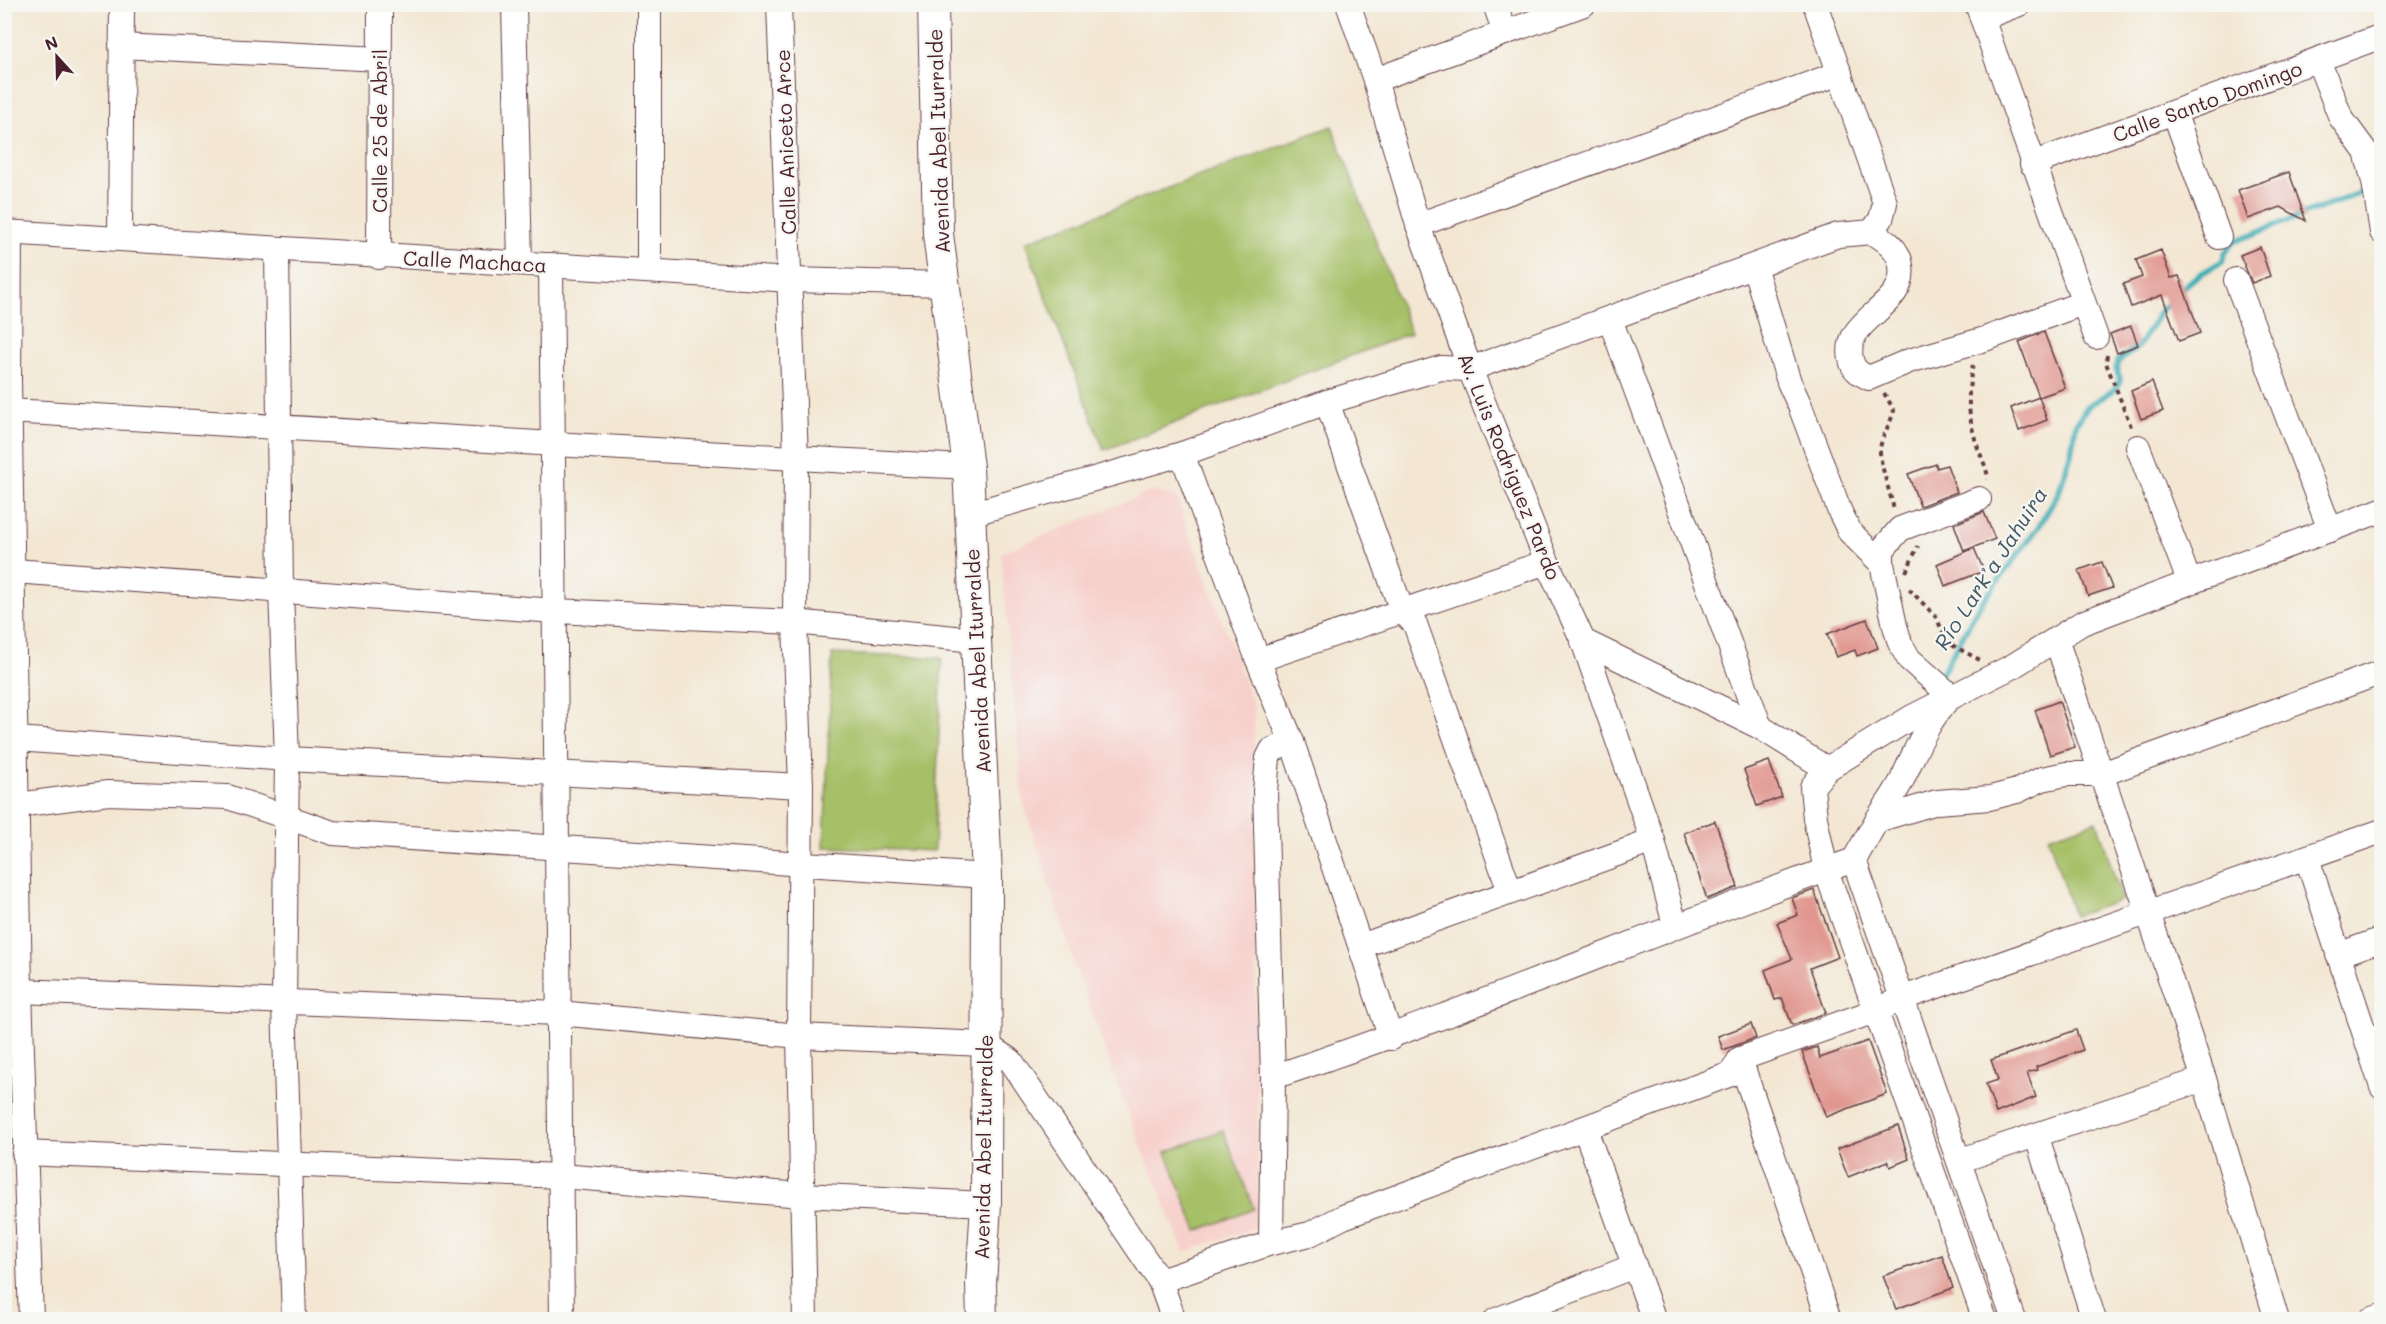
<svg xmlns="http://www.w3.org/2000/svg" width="2386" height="1324" font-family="Mali,sans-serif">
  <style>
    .built { fill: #f7d0cc }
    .green { fill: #a5c066; stroke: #787048; stroke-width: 1.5 }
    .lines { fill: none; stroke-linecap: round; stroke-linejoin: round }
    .stream { stroke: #3daeb7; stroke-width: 6 }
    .building { fill: #e19790 }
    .minor-casing { stroke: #633d44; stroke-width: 26 }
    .tertiary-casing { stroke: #633d44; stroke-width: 32 }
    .path { stroke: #633d44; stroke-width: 4; stroke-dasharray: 4.5 4.5; stroke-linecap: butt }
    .minor { stroke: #fff; stroke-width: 24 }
    .tertiary { stroke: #fff; stroke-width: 30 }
    .labels { text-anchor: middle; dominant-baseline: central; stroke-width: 4.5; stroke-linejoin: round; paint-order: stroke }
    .street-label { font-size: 20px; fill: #4a1f2b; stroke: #f6f6f2 }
    .water-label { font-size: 21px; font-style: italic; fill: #455863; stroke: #f6f6f2 }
  </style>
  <rect width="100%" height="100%" fill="#f6f6f2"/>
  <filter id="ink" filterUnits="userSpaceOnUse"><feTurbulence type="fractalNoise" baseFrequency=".0167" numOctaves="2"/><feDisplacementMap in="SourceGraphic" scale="12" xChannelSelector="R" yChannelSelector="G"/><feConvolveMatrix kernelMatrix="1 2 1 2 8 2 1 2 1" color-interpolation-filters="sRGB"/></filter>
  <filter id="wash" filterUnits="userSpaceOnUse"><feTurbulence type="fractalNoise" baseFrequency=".008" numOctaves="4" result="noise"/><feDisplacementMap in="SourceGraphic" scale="24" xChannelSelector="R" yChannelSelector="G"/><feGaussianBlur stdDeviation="1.35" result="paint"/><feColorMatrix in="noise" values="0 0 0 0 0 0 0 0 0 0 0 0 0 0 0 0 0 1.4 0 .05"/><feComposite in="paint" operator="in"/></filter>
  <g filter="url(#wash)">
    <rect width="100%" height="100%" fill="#f3e7d3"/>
    <!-- built -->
    <polygon class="built" points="1152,491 1176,497 1254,707 1258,1227 1184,1252 1122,1098 1076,968 1023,802 1001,553"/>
    <!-- green -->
    <g class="green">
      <polygon points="1332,126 1411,333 1104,450 1025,242"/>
      <polygon points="832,654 942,658 934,851 824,847"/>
      <polygon points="2097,821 2122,900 2074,916 2048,837"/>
      <polygon points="1223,1130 1254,1209 1197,1231 1166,1152"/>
    </g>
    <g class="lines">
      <!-- stream -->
      <g class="stream">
        <polyline points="2178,292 2197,276 2223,261 2225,253 2233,242 2370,189"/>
        <polyline points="1941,675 1979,606 2039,526 2059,492 2071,453 2076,424 2088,406 2116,389 2120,379 2116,368 2118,361 2139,346 2160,312 2171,299"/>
      </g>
    </g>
    <g id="blocks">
      <!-- building -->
      <g class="building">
        <polygon points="2289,172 2306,221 2281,207 2248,219 2238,190"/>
        <polygon points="2260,247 2270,276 2252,283 2240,255"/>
        <polygon points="2161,250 2171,278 2179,276 2200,333 2179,341 2162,295 2131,307 2123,284 2142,277 2136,260"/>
        <polygon points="2131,326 2138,345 2117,353 2110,334"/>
        <polygon points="2044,332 2065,388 2039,397 2047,420 2019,431 2011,408 2039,397 2019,342"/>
        <polygon points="2152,382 2163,411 2141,419 2131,391"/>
        <polygon points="1936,464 1937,468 1947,465 1957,492 1920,506 1908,474"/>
        <polygon points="1984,512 1995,539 1964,551 1954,524"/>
        <polygon points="1974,548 1984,571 1945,586 1937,564"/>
        <polygon points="2102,562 2112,588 2088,596 2079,570"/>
        <polygon points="1867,619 1878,648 1857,656 1855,650 1836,657 1827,634"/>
        <polygon points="2059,701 2075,747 2050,755 2035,710"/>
        <polygon points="1769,761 1782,797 1757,806 1744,770"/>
        <polygon points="1715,821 1738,887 1707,899 1684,833"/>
        <polygon points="1814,890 1838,957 1810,968 1826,1013 1792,1025 1782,998 1775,1000 1765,970 1792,959 1777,923 1798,915 1792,898"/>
        <polygon points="1751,1024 1756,1038 1723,1050 1718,1036"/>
        <polygon points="2076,1030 2083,1050 2036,1067 2037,1070 2027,1073 2036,1097 1996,1113 1986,1084 1998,1080 1991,1060"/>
        <polygon points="1868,1041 1887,1094 1826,1117 1802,1052 1817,1047 1820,1058"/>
        <polygon points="1898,1126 1909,1159 1890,1167 1888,1161 1848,1177 1837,1149"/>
        <polygon points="1942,1255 1953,1288 1896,1309 1883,1276"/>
      </g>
    </g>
  </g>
  <g filter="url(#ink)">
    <use href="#blocks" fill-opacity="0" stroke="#633d44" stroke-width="1.5"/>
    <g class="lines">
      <defs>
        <g id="minor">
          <polyline points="514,4 520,263"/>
          <polyline points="779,4 796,459 795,622 801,786 799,1036 805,1320"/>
          <polyline points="1348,4 1375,80 1418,225 1470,369 1547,562 1583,641 1653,841 1675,925"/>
          <polyline points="1495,4 1505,33"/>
          <path d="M1815 4 1885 203 1881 219 1872 232C1886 240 1899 249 1901 266 1908 308 1842 317 1851 359 1853 370 1859 373 1869 378L1909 361 1985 339 2083 303"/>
          <polyline points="1977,4 2096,337"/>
          <polyline points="1982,18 2019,4"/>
          <polyline points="121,46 380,59"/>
          <polyline points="2318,60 2341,118 2366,152 2374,182 2382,232"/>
          <polyline points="1375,80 1584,4"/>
          <polyline points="2174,112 2219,237"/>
          <polyline points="2032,164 2382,36"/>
          <polyline points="1418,225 1840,73"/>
          <polyline points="4,232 791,280 946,284"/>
          <polyline points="10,232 9,380 20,991 31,1320"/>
          <polyline points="120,238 122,4"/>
          <polyline points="277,249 281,590 287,759 284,1003 294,1320"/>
          <polyline points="379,257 380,4"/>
          <polyline points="551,265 562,1320"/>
          <path d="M1754 266 1789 382 1800 406 1840 512 1850 532 1882 564 1895 626 1900 643 1909 659 1951 696C1927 721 1916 750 1902 780 1895 794 1885 807 1877 820"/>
          <polyline points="649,271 649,4"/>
          <polyline points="2236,280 2330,530"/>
          <polyline points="1610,319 1760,727"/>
          <polyline points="1327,402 1402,611 1415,624 1510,891"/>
          <path d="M9 411C329 429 648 452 968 467"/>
          <polyline points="2138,447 2189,581"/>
          <polyline points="1182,454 1258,660 1292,742 1391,1038"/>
          <polyline points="970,514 1182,454 1327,402 1441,368 1470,369 1838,235 1872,232"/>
          <polyline points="1882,564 1882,550 1900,529 1979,499"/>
          <polyline points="14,571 555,611 795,622 975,640"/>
          <polyline points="2056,639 2204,1079 2277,1320"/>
          <polyline points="1583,641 1760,727 1827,769 1912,717 2013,666 2082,623 2382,510"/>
          <polyline points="1258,660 1547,562"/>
          <polyline points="17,739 287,759 801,786"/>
          <polyline points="1827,769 1812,787 1815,818 1826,870 1985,1320"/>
          <polyline points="18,805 108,793 228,797 333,833 987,876"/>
          <polyline points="2307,858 2382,1087"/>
          <polyline points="1854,860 2014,1320"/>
          <polyline points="1361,946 1653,841"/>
          <polyline points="2338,955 2382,939"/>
          <polyline points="20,991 559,1013 799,1036 985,1044 1011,1061 1160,1281 1174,1320"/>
          <polyline points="1740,1059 1829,1320"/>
          <path d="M1273 1077C1469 1012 1659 929 1854 860L1877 820 1937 802 1990 798 2017 791 2042 779 2066 774H2102L2382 672"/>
          <polyline points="1585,1129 1654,1320"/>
          <polyline points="2037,1137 2094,1320"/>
          <polyline points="24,1153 560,1176 802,1195 986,1204"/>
          <polyline points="1961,1160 2204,1079"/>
          <polyline points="1271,1243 1273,1077 1265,791 1268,758 1272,750 1292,742"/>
          <polyline points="1160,1281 1271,1243 1310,1234 1343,1217 1731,1074 1740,1059 1875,1011 1903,998 2382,831"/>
          <polyline points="1496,1320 1634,1266"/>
          <polyline points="2370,1320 2382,1316"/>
        </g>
        <polyline id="tertiary" points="933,4 938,234 968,467 987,876 986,1204 981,1284 982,1320"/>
      </defs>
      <!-- minor casing -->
      <use href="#minor" class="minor-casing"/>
      <!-- tertiary casing -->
      <use href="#tertiary" class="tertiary-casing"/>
      <!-- path -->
      <g class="path">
        <polyline points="2107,355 2106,363 2132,429"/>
        <path d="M1973 365C1966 395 1968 419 1978 448 1982 459 1987 468 1988 479"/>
        <path d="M1884 393 1894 410C1891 424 1881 436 1880 450 1879 461 1891 495 1894 510"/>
        <polyline points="1906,572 1918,546"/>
        <polyline points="1909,589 1936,617 1948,643 1980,660"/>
      </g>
      <!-- minor -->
      <use href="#minor" class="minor"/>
      <!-- tertiary -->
      <use href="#tertiary" class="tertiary"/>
    </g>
  </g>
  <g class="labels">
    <!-- street labels -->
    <g class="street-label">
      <text transform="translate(2207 101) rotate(-20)">Calle Santo Domingo</text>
      <text transform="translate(379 131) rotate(-90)">Calle 25 de Abril</text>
      <text transform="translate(938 141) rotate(-92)">Avenida Abel Iturralde</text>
      <text transform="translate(785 142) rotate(-92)">Calle Aniceto Arce</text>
      <text transform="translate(475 261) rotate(3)">Calle Machaca</text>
      <text transform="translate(1510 466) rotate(68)">Av. Luis Rodriguez Pardo</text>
      <text transform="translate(977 661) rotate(-93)">Avenida Abel Iturralde</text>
      <text transform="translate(983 1147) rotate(-89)">Avenida Abel Iturralde</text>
    </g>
    <!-- water labels -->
    <g class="water-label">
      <text transform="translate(1990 568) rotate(-57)">Río Lark’a Jahuira</text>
    </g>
  </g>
  <!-- margin -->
  <rect width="2386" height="1324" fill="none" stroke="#f6f6f2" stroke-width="24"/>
  <!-- north arrow -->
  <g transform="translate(57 57) rotate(338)" stroke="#f6f6f2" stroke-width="4.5" paint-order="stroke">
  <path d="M0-4.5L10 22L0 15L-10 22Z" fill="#4a1f2b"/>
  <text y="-9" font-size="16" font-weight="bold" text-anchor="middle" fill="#4a1f2b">N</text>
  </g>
</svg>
